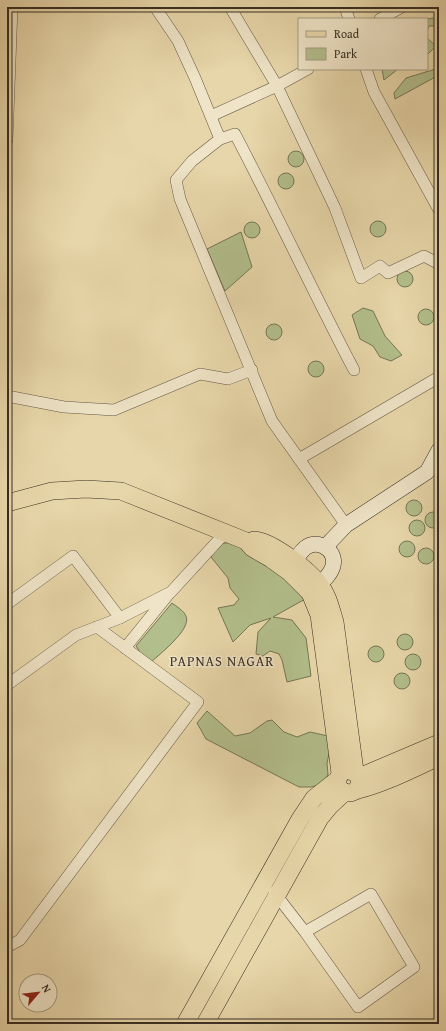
<svg xmlns="http://www.w3.org/2000/svg" width="446" height="1031" font-family="'Gentium Book Plus',serif">
  <style>
    .green { fill: #b2be8b; stroke: #757657 }
    .lines { fill: none; stroke-linecap: round; stroke-linejoin: round }
    .street-casing { stroke: #645844; stroke-width: 12 }
    .secondary-casing { stroke: #382e23; stroke-width: 16 }
    .primary-casing { stroke: #382e23; stroke-width: 18 }
    .street { stroke: #efe4c7; stroke-width: 11 }
    .secondary { stroke: #efe4c7; stroke-width: 15 }
    .primary { stroke: #e7d6a9; stroke-width: 17 }
    .labels { text-anchor: middle; dominant-baseline: central; stroke-width: 3; stroke-linejoin: round; paint-order: stroke }
    .neighbourhood-label { font-size: 14px; letter-spacing: 1px; fill: #382e23; stroke: #efe4c7 }
  </style>
  <rect width="100%" height="100%" fill="#e7d6a9"/>
  <filter id="stains"><feTurbulence type="fractalNoise" baseFrequency=".005" numOctaves="4"/><feColorMatrix values="0 0 0 0 .2 0 0 0 0 .09 0 0 0 0 .02 0 0 0 .5 -.17"/></filter>
  <radialGradient id="worn" r=".72"><stop offset=".6" stop-color="#630" stop-opacity="0"/><stop offset="1" stop-color="#630" stop-opacity=".3"/></radialGradient>
  <!-- green -->
  <g class="green">
    <polygon points="439,17 439,26 429,26 427,31 427,19"/>
    <polygon points="427,38 436,46 427,55"/>
    <polygon points="439,68 439,75 395,99 394,93 406,78"/>
    <polygon points="382,69 398,69 384,80"/>
    <circle cx="296" cy="159" r="8"/>
    <circle cx="286" cy="181" r="8"/>
    <circle cx="378" cy="229" r="8"/>
    <circle cx="252" cy="230" r="8"/>
    <polygon points="241,232 252,267 225,291 207,249"/>
    <circle cx="405" cy="279" r="8"/>
    <polygon points="363,308 373,311 385,336 402,355 391,361 380,357 373,346 360,339 352,315"/>
    <circle cx="426" cy="317" r="8"/>
    <circle cx="274" cy="332" r="8"/>
    <circle cx="316" cy="369" r="8"/>
    <circle cx="414" cy="508" r="8"/>
    <circle cx="433" cy="520" r="8"/>
    <circle cx="417" cy="528" r="8"/>
    <circle cx="407" cy="549" r="8"/>
    <polygon points="240,541 307,598 273,617 292,620 306,638 311,676 287,682 282,660 279,654 270,651 263,656 256,654 258,632 271,618 250,625 233,642 218,608 234,605 239,599 230,588 228,578 211,557 219,544"/>
    <circle cx="426" cy="556" r="8"/>
    <path d="M172 603C176 606 184 611 186 616 192 630 158 655 148 665L136 646Z"/>
    <circle cx="405" cy="642" r="8"/>
    <circle cx="376" cy="654" r="8"/>
    <circle cx="413" cy="662" r="8"/>
    <circle cx="402" cy="681" r="8"/>
    <polygon points="207,711 235,736 250,733 267,721 272,720 284,732 297,737 310,732 328,736 330,749 327,763 328,774 323,784 311,787 299,787 206,739 197,723"/>
  </g>
  <g class="lines">
    <defs>
      <g id="street">
        <polyline points="155,7 178,41 195,78 220,139 192,161 176,180 180,199 272,421 346,525"/>
        <polyline points="230,7 277,86 308,69"/>
        <polyline points="345,7 349,19"/>
        <polyline points="380,19 402,7"/>
        <polyline points="366,69 374,92 439,210"/>
        <polyline points="211,116 277,86 335,208 361,278 380,266 388,273 424,256 439,264"/>
        <path d="M220 139 235 134C276 212 313 292 354 370"/>
        <polyline points="7,140 12,7"/>
        <polyline points="7,396 64,407 114,410 200,374 228,379 252,370"/>
        <polyline points="299,459 439,377"/>
        <polyline points="7,604 73,556 120,618"/>
        <polyline points="125,648 168,595"/>
        <polyline points="7,685 76,635 120,618 171,592 225,533"/>
        <polyline points="274,892 305,932 358,1007 414,967 371,894 305,932"/>
        <polyline points="7,947 20,940 198,702 97,627"/>
      </g>
      <g id="secondary">
        <polyline points="325,547 346,525 427,472 439,450"/>
        <path d="M289 572C293 564 298 554 305 548 318 538 337 550 333 566 330 577 318 585 311 593"/>
      </g>
      <g id="primary">
        <polyline points="7,503 52,491 86,489 121,491 246,541 252,548 271,559 289,572 310,593 319,615 340,773"/>
        <path d="M254 540C272 541 309 570 320 585 328 595 331 609 335 622L355 771"/>
        <polyline points="359,777 439,743"/>
        <path d="M356 790 360 784 358 774 347 770C335 773 334 793 349 793 352 793 355 791 358 790 386 783 412 769 439 757"/>
        <polyline points="185,1024 300,819 314,798 337,780"/>
        <polyline points="205,1024 320,818 330,806 345,792"/>
      </g>
    </defs>
    <!-- street casing -->
    <use href="#street" class="street-casing"/>
    <!-- secondary casing -->
    <use href="#secondary" class="secondary-casing"/>
    <!-- primary casing -->
    <use href="#primary" class="primary-casing"/>
    <!-- street -->
    <use href="#street" class="street"/>
    <!-- secondary -->
    <use href="#secondary" class="secondary"/>
    <!-- primary -->
    <use href="#primary" class="primary"/>
  </g>
  <g class="labels">
    <!-- neighbourhood labels -->
    <g class="neighbourhood-label">
      <text x="222" y="661">PAPNAS NAGAR</text>
    </g>
  </g>
  <!-- margin -->
  <rect width="446" height="1031" fill="none" stroke="#e7d6a9" stroke-width="24"/>
  <rect x="8" y="8" width="430" height="1015" fill="none" stroke="#382e23" stroke-width="2"/>
  <rect x="12" y="12" width="422" height="1007" fill="none" stroke="#382e23"/>
  <!-- legend -->
  <rect x="298" y="18" width="130" height="52" fill="#efe4c7" stroke="#a69b85"/>
  <rect x="306" y="31" width="20" height="6" fill="#e7d6a9" stroke="#a69b85"/>
  <text x="334" y="38" font-size="12" fill="#382e23">Road</text>
  <rect x="306" y="48" width="20" height="12" fill="#b2be8b" stroke="#a69b85"/>
  <text x="334" y="58" font-size="12" fill="#382e23">Park</text>
  <!-- north arrow -->
  <g transform="translate(38 993) rotate(62)"><circle r="19" fill="#efe4c7" stroke="#a69b85"/>
  <path d="M0-3L7 15L0 10L-7 15Z" fill="#8f2418"/>
  <text y="-6" font-size="11" font-weight="bold" text-anchor="middle" fill="#382e23">N</text>
  </g>
  <rect width="100%" height="100%" filter="url(#stains)"/>
  <rect width="100%" height="100%" fill="url(#worn)"/>
</svg>
